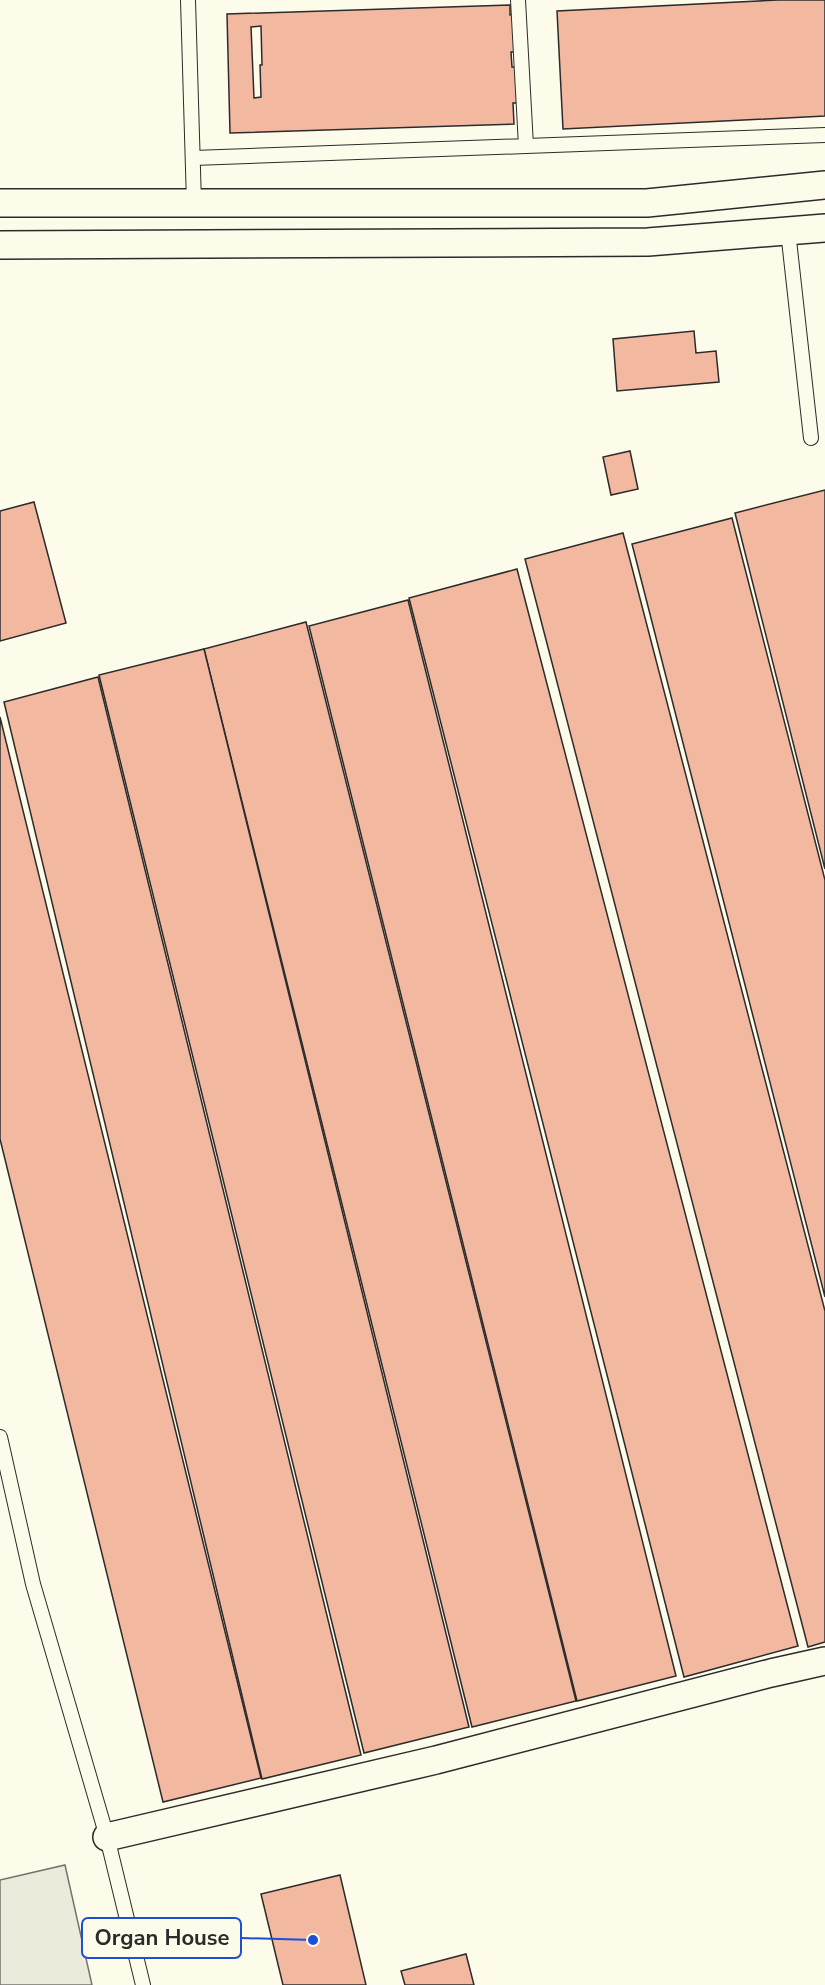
<svg xmlns="http://www.w3.org/2000/svg" width="825" height="1985" viewBox="0 0 825 1985" font-family="'Nunito Sans',sans-serif">
  <style>
    .green { fill: #ecebdb; stroke: #74746e; stroke-width: 1.5 }
    .building { fill: #f2b8a0; stroke: #2b2b2b; stroke-width: 1.5; fill-rule: evenodd }
    .lines { fill: none; stroke-linecap: round; stroke-linejoin: round }
    .lane-casing { stroke: #2b2b2b; stroke-width: 16 }
    .street-casing { stroke: #2b2b2b; stroke-width: 30 }
    .lane { stroke: #fdfbea; stroke-width: 14 }
    .street { stroke: #fdfbea; stroke-width: 27 }
    .leader { fill: none; stroke: #1d4ed8; stroke-width: 2 }
    .callout-dot { fill: #1d4ed8; stroke: #fdfbea; stroke-width: 2 }
    .callout { fill: #fdfbea; stroke: #1d4ed8; stroke-width: 2 }
    .callout-label { font-size: 22px; text-anchor: middle; font-weight: bold; fill: #2b2b2b }
  </style>
  <rect width="100%" height="100%" fill="#fdfbea"/>
  <!-- green -->
  <polygon class="green" points="65,1865 92,1985 0,1985 0,1880"/>
  <!-- building -->
  <g class="building">
    <polygon points="778,0 825,0 825,116 563,129 557,11"/>
    <path d="M510,5V15L517,14L518,52H511L512,67H520L521,103H513L514,124L230,133L227,14ZM261,26L262,65H260L261,97L254,98L251,27Z"/>
    <polygon points="694,331 696,353 716,351 719,382 617,391 613,339"/>
    <polygon points="630,451 638,489 611,495 603,457"/>
    <polygon points="825,490 825,869 735,513"/>
    <polygon points="34,502 66,623 0,641 0,511"/>
    <polygon points="732,518 825,880 825,1297 632,544"/>
    <polygon points="623,533 825,1311 825,1642 808,1647 525,559"/>
    <polygon points="517,569 798,1646 684,1677 409,598"/>
    <polygon points="408,600 676,1676 577,1701 309,626"/>
    <polygon points="306,622 576,1701 472,1727 204,649"/>
    <polygon points="204,649 469,1727 364,1753 99,675"/>
    <polygon points="98,677 361,1755 262,1779 4,702"/>
    <polygon points="0,717 261,1778 163,1802 0,1139"/>
    <polygon points="340,1875 366,1985 283,1985 261,1894"/>
    <polygon points="466,1954 474,1985 405,1985 401,1971"/>
  </g>
  <g class="lines">
    <defs>
      <g id="lane">
        <polyline points="188,0 194,203"/>
        <polyline points="526,146 825,135"/>
        <polyline points="193,158 526,146 518,0"/>
        <polyline points="788,231 811,438"/>
        <polyline points="0,1437 33,1584 107,1837 143,1985"/>
      </g>
      <g id="street">
        <polyline points="0,203 647,203 825,185"/>
        <polyline points="0,245 648,242 825,228"/>
        <polyline points="107,1837 436,1760 771,1673 825,1661"/>
      </g>
    </defs>
    <!-- lane casing -->
    <use href="#lane" class="lane-casing"/>
    <!-- street casing -->
    <use href="#street" class="street-casing"/>
    <!-- lane -->
    <use href="#lane" class="lane"/>
    <!-- street -->
    <use href="#street" class="street"/>
  </g>
  <!-- callouts -->
  <path class="leader" d="M313 1940L241 1938"/>
  <circle class="callout-dot" cx="313" cy="1940" r="6"/>
  <rect class="callout" x="82" y="1918" width="159" height="40" rx="6"/>
  <g class="callout-label">
    <text x="162" y="1945">Organ House</text>
  </g>
</svg>
